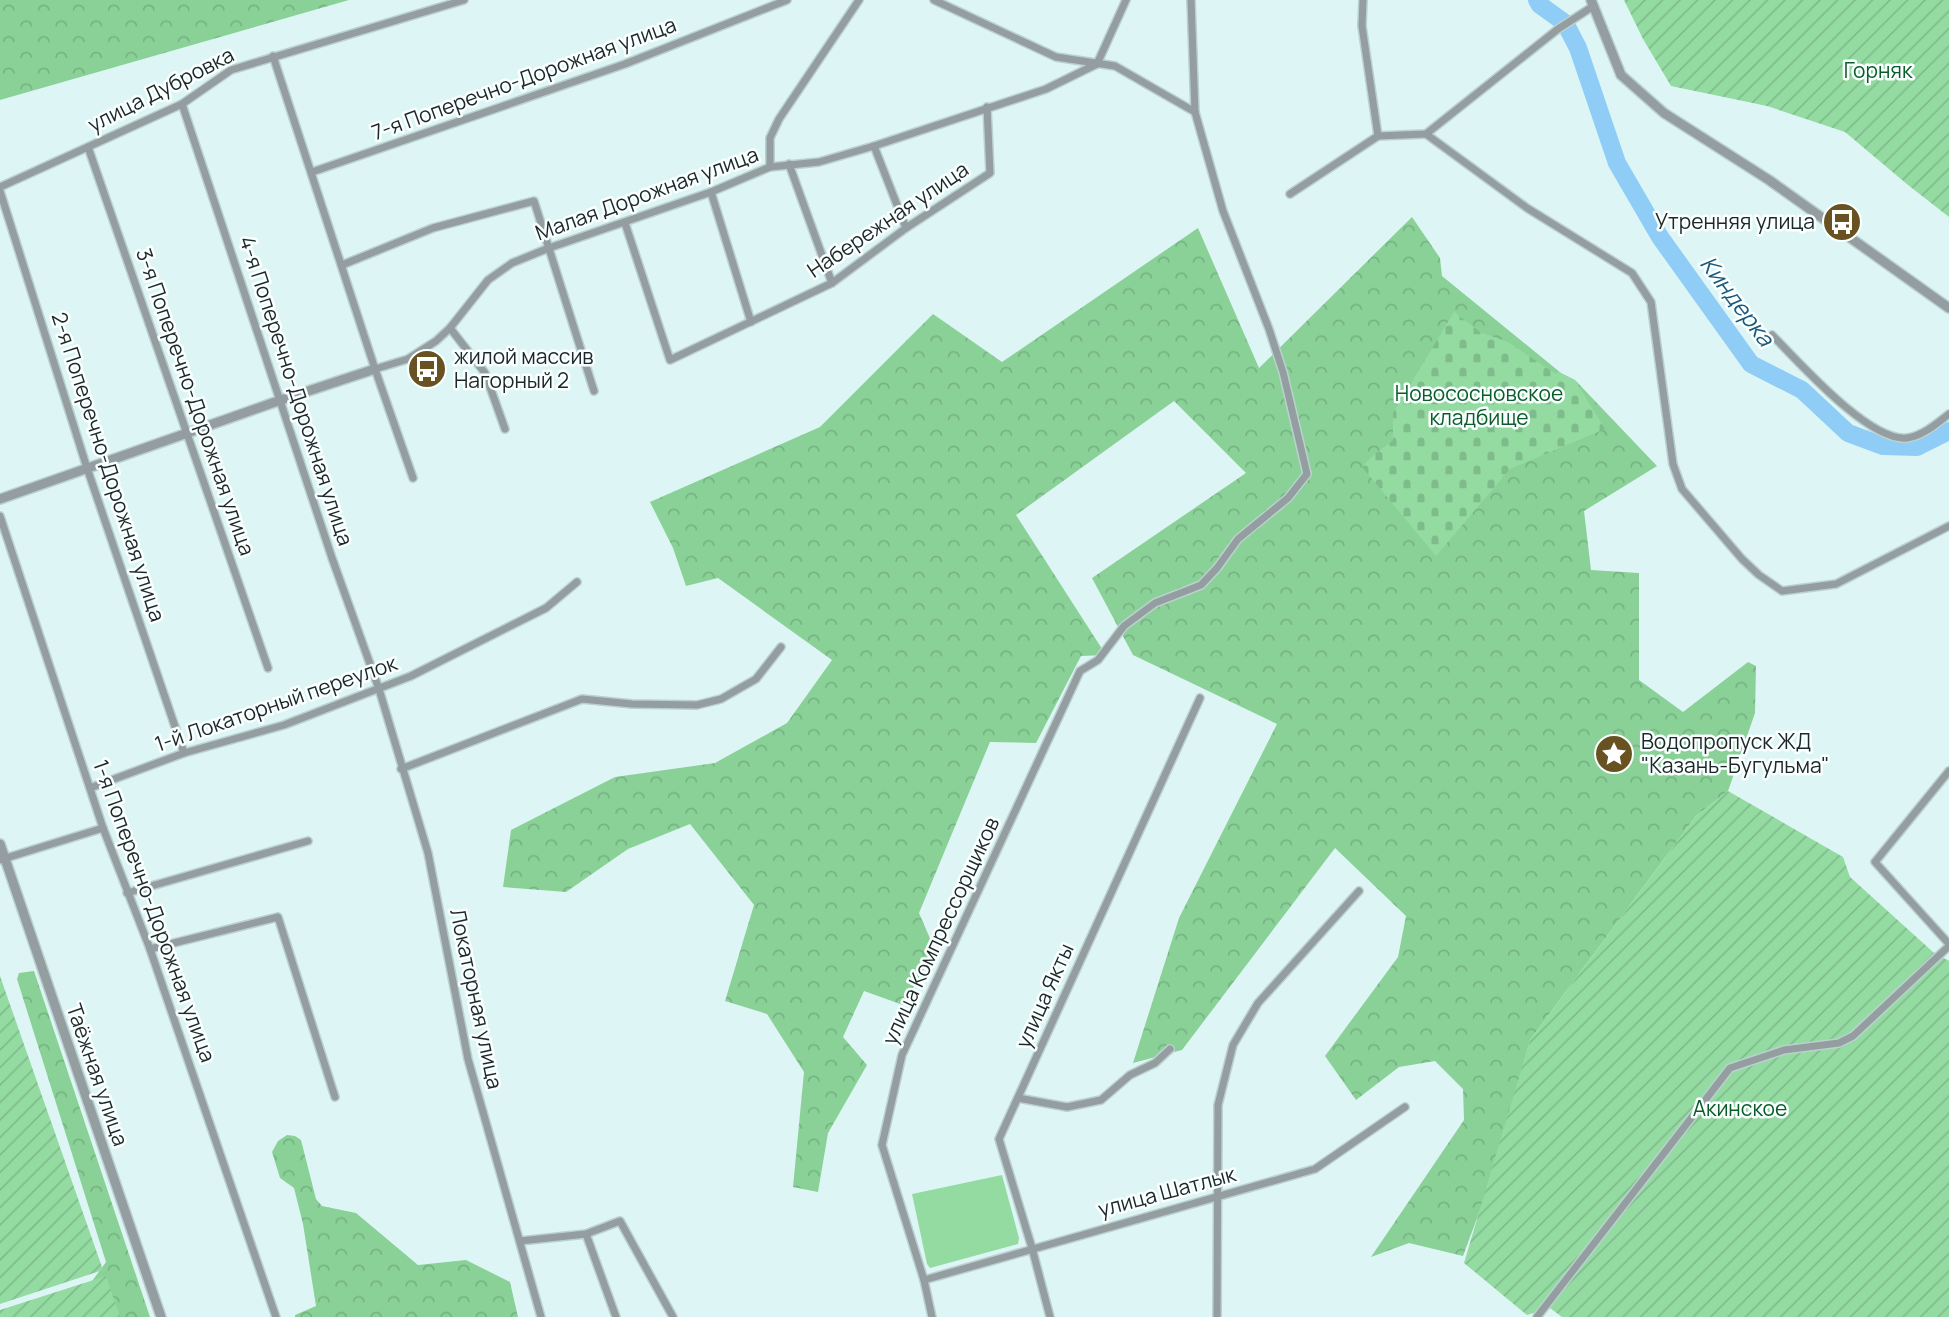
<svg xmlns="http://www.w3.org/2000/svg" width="1949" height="1317" viewBox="0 0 1949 1317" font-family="Manrope,sans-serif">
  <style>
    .forest { fill: url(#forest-crowns) }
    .cemetery { fill: url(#cemetery-stones) }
    .park { fill: #94dba2 }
    .garden { fill: url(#garden-furrows) }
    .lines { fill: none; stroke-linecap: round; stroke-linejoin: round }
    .river { stroke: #8fcdf6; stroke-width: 18 }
    .minor-casing { stroke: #bbd1d0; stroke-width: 10 }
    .tertiary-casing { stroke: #bbd1d0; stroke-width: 12 }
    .minor { stroke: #949da0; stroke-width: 7 }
    .tertiary { stroke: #949da0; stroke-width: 9 }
    .labels { text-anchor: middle; stroke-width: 5; stroke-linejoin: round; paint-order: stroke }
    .park-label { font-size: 21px; fill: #0b5c29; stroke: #faffff }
    .street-label { font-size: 21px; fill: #1e2727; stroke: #faffff }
    .poi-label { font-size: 21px; fill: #1e2727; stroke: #faffff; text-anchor: start }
    .water-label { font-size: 23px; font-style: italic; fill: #1c587a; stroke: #faffff }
  </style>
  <defs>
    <pattern id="forest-crowns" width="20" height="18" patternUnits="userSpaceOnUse" patternTransform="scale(1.75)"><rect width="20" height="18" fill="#8ad198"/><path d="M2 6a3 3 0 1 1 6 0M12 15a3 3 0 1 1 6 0" fill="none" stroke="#77b383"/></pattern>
    <pattern id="cemetery-stones" width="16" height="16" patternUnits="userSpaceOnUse" patternTransform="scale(1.75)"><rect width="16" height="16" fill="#94dba2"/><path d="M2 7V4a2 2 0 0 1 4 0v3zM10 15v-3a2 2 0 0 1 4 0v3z" fill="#7fbc8c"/></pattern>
    <pattern id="garden-furrows" width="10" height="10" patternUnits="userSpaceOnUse" patternTransform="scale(1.75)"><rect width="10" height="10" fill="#94dba2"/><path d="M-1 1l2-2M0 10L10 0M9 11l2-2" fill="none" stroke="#7fbc8c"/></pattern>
  </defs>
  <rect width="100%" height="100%" fill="#ddf6f5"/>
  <!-- forest -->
  <g class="forest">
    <polygon points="0,0 349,0 0,100"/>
    <polygon points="1412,217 1440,258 1442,276 1561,373 1575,380 1657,466 1584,511 1591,570 1639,573 1639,680 1683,712 1748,662 1756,666 1755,713 1728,791 1696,816 1530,1040 1499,1159 1463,1256 1409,1243 1371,1257 1464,1120 1463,1089 1435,1061 1399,1067 1356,1100 1325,1056 1398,957 1406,916 1335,848 1182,1050 1133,1063 1179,918 1277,724 1133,655 1092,578 1246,473 1174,401 1016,515 1106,655 1081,656 1036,743 990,742 919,913 935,950 903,1005 864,991 843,1037 867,1065 828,1133 818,1192 793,1187 804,1072 767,1014 725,1001 754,905 690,824 628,849 566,892 503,887 511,830 615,777 715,763 787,723 832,660 718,578 686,586 673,548 650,502 820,427 933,314 1002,362 1198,228 1259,368"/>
    <polygon points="34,971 150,1317 117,1317 87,1288 106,1262 17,979 19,973"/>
    <polygon points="287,1135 295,1136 301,1140 316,1199 322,1206 356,1213 418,1265 466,1260 510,1282 518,1317 295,1317 295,1315 316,1306 303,1224 294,1188 280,1178 272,1152 278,1141"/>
  </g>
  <!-- cemetery -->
  <path class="cemetery" d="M1454,312L1480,332L1508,342L1556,374L1558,372L1575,380L1605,429L1510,469L1436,556L1362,467C1372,455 1381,450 1393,440V413Z"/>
  <!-- park -->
  <polygon class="park" points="1002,1175 1019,1238 1018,1244 930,1268 927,1264 912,1194"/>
  <!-- garden -->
  <g class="garden">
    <polygon points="1624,0 1949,0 1949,217 1908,185 1845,132 1767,106 1671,86 1643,39"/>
    <polygon points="1728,791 1843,857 1850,877 1933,952 1949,961 1949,1317 1562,1317 1550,1308 1527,1315 1464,1263 1530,1040 1696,816"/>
    <polygon points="0,976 103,1270 0,1304"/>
    <polygon points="106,1276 120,1317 0,1317 0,1310"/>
  </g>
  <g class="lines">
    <!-- river -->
    <polyline class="river" points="1537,0 1540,5 1565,23 1578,48 1617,163 1660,237 1751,364 1802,390 1848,433 1883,446 1917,447 1949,431"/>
    <defs>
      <g id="minor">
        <polyline points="934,0 1056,57 1115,66 1195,112"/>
        <polyline points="1363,0 1362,26 1378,136"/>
        <polyline points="273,56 375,369 413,478"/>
        <polyline points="1097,64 1126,0"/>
        <polyline points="182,104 332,558 379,689 428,853 468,1059 541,1317"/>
        <polyline points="1426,134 1527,208 1632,273 1651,302 1673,464 1682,489 1742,559 1759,575 1782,591 1836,584 1949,526"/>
        <polyline points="874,146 906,228"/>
        <polyline points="88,147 268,668"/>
        <polyline points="789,164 832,283"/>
        <polyline points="770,167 770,138 779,119 859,0"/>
        <polyline points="312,172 625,64 787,0"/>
        <polyline points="0,187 182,104 231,70 464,0"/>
        <polyline points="0,191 87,468 184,753"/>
        <polyline points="711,192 751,322"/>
        <polyline points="1290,194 1378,136 1426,134 1558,29 1592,7"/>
        <polyline points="625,223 670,360 832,283 906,228 990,173 987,107"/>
        <polyline points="342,265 433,228 534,201 594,391"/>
        <polyline points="450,328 485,373 505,429"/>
        <path d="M1772,335C1799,362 1869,442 1907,438C1923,436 1937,423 1949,414"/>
        <polyline points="375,369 408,359 436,341 450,328 488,280 512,263 549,248 711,192 770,167 819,162 874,146 1046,89 1097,64"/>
        <polyline points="0,516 103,828 150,949 276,1317"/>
        <polyline points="401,769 582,699 632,704 697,705 721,699 756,679 781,647"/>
        <polyline points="1949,771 1875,862 1949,944"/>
        <polyline points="90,788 184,753 284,725 411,676 546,608 577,582"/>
        <polyline points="0,860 103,828"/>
        <polyline points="127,893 308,841"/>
        <polyline points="150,949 278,917 335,1097"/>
        <polyline points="1018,1098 1067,1107 1101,1100 1130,1075 1155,1063 1170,1049"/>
        <polyline points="586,1234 616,1317"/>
        <polyline points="520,1241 586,1234 620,1221 673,1317"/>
        <polyline points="924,1280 1315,1169 1405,1107"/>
        <polyline points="932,1317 924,1280 882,1145 902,1055 1080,671 1098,660 1124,626 1155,603 1201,585 1217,568 1238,539 1288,498 1307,474 1283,372 1269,329 1223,211 1195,112 1191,0"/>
        <polyline points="1050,1317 1032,1248 999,1139 1200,698"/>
        <polyline points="1217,1317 1218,1105 1233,1045 1258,1003 1359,891"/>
        <polyline points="1537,1317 1730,1068 1784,1050 1839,1043 1853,1036 1949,946"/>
      </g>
      <g id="tertiary">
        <polyline points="1591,0 1621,75 1664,113 1769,180 1949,308"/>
        <polyline points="0,499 281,400 375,369"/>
        <polyline points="0,844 161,1317"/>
      </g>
    </defs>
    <!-- minor casing -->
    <use href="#minor" class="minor-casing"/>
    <!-- tertiary casing -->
    <use href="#tertiary" class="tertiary-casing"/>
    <!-- minor -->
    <use href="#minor" class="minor"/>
    <!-- tertiary -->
    <use href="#tertiary" class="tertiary"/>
  </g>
  <!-- icons -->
  <defs>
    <symbol id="bus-disc" viewBox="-11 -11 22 22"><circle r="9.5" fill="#695222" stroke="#faffff"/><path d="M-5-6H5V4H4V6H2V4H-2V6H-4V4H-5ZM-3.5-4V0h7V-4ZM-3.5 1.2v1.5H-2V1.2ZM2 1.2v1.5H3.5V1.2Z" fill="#fff"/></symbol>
    <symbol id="sight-disc" viewBox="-11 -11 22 22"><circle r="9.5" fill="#695222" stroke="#faffff"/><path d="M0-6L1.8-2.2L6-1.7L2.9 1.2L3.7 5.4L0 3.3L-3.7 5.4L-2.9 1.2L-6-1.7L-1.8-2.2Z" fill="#fff"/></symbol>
  </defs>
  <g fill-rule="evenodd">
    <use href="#bus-disc" x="1820" y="200" width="44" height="44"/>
    <use href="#bus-disc" x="405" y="347" width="44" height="44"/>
    <use href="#sight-disc" x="1592" y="732" width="44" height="44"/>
  </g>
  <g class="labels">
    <!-- park labels -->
    <g class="park-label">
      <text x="1878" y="78">Горняк</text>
      <text x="1479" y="401">Новососновское<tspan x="1479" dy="24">кладбище</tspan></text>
      <text x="1740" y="1116">Акинское</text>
    </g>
    <!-- street labels -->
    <g class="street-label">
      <text transform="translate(524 79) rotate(-20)" y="7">7-я Поперечно-Дорожная улица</text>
      <text transform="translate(161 90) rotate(-27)" y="7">улица Дубровка</text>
      <text transform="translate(647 194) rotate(-20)" y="7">Малая Дорожная улица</text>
      <text transform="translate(888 220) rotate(-34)" y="7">Набережная улица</text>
      <text transform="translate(296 391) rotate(72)" y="7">4-я Поперечно-Дорожная улица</text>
      <text transform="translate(195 402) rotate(71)" y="7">3-я Поперечно-Дорожная улица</text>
      <text transform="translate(108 467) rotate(72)" y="7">2-я Поперечно-Дорожная улица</text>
      <text transform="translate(276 704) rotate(-19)" y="7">1-й Локаторный переулок</text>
      <text transform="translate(154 911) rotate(70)" y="7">1-я Поперечно-Дорожная улица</text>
      <text transform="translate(941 931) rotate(-65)" y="7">улица Компрессорщиков</text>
      <text transform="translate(1045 996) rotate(-66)" y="7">улица Якты</text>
      <text transform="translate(476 999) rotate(78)" y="7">Локаторная улица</text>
      <text transform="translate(97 1075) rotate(71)" y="7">Таёжная улица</text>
      <text transform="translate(1167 1192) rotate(-15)" y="7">улица Шатлык</text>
    </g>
    <!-- poi labels -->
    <g class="poi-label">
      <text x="1815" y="229" text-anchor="end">Утренняя улица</text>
      <text x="454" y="364">жилой массив<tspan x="454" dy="24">Нагорный 2</tspan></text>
      <text x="1641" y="749">Водопропуск ЖД<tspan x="1641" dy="24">"Казань-Бугульма"</tspan></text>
    </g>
    <!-- water labels -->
    <g class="water-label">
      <text transform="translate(1737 301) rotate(53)" y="8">Киндерка</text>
    </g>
  </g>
</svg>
